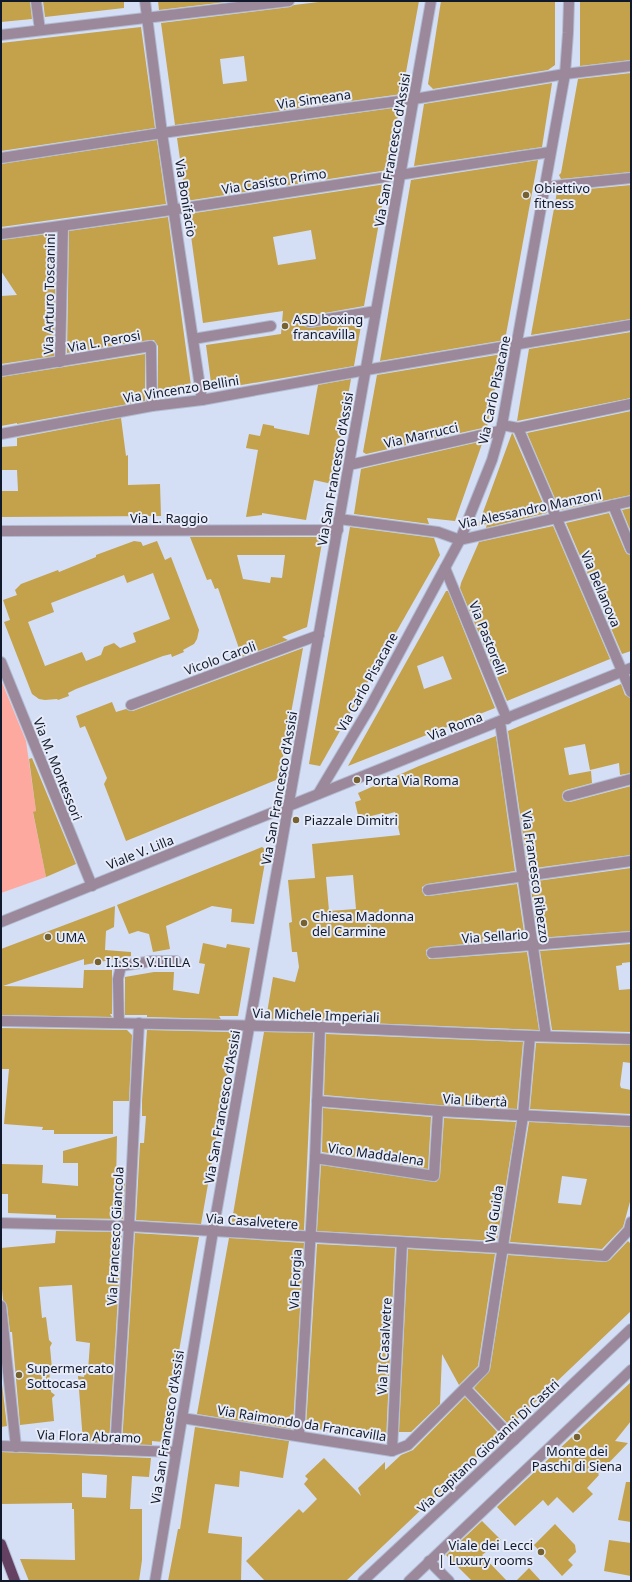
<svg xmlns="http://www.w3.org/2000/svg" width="632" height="1582" viewBox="0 0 632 1582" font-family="'Noto Sans',sans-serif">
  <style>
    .green { fill: #fea99f }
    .building { fill: #c4a14b; fill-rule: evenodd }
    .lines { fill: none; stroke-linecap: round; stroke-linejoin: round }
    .minor-casing { stroke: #b1bbd1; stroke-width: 12 }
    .major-casing { stroke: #b1bbd1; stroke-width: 12 }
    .minor { stroke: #9c889b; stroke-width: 10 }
    .major { stroke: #644163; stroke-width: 10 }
    .poi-dot { fill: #766231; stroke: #e6ebf7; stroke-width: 1.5 }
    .labels { text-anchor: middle; stroke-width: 4; stroke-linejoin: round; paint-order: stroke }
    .street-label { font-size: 13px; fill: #11192d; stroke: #e6ebf7 }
    .poi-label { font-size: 13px; fill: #11192d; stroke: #e6ebf7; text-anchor: start }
  </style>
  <rect width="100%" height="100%" fill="#d4def5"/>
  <!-- green -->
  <polygon class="green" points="1,680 26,741 36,811 33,813 46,877 1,893"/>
  <!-- building -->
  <g class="building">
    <polygon points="1,1 30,1 32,19 1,22"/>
    <polygon points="43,1 124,1 124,8 45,17"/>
    <polygon points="158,1 234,1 159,10"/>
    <path d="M327,1H419L402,94L175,125L161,23L290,7L294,5ZM244,56L247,81L223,84L220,59Z"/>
    <polygon points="441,1 555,1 555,65 548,70 433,89 428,84"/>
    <polygon points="580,1 631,1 631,60 580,66"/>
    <polygon points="141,27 155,128 1,151 1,43"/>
    <polygon points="631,73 631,172 561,179 559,175 561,173 578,79"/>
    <polygon points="552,83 542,147 414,166 424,104"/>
    <polygon points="400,107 388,170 186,201 177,138"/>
    <polygon points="157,140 166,204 1,227 1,164"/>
    <polygon points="538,160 505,340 380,361 411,180"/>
    <path d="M386,184L364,306L308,316L303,320L304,326L310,328L362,320L354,366L212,390L206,345L281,334L283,311L203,323L188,214ZM311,230L316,259L278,265L273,237Z"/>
    <polygon points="631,185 631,319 531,335 557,192"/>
    <polygon points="168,217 192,393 158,399 158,346 154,340 150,340 67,353 69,231"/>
    <polygon points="56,233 54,356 1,364 1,296 17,295 1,271 1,240"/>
    <polygon points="631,332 631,398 517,421 529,349"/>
    <polygon points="145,354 145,401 17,424 17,423 1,426 1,377"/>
    <polygon points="502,354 487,427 366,454 363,452 377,375"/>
    <polygon points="351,379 332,484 314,480 306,520 262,513 262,515 246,517 258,450 246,448 249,434 260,436 263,424 274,426 274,428 309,435 318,385"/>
    <polygon points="631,411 631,495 560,510 527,433"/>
    <polygon points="121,418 126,456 128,455 128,485 160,484 161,516 1,517 1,491 18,491 17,470 1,470 1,447 17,446 17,438"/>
    <polygon points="512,433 513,434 547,513 486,528 487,524 478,526"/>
    <polygon points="483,441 455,521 427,518 429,524 354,514 361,469"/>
    <polygon points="631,508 631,532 622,510"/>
    <polygon points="609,513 625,551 627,554 631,555 631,651 622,654 566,523"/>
    <polygon points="553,526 610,659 507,701 460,588 461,583 479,542"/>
    <polygon points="350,527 434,538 440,555 320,766 309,764"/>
    <path d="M190,537H323L307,627L282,637L288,640L242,657L218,588L215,589L211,579L207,580ZM237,555H285L282,578L271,577L270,583L243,579Z"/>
    <path d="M134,541L141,542L143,546L157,541L165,560L171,557L199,630L197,639L194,644L183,650L184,652L172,657L171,654L163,656L76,689L68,693L69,696L58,700L57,699L45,700L39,699L32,694L4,622L10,620L3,600L17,595L15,590L21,584L58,570L59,572L96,557V555ZM153,573L170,619L133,633L136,642L120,648L114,643L104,647L101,655L86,661L82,652L45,666L28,622L54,612L51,603L124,575L127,583Z"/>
    <path d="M446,591H448L495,708L348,766ZM443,656L452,679L424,689L417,666Z"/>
    <polygon points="303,648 280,773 276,780 126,841 104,784 107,778 85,726 80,728 76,716 112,702 116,712 126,709 130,711 133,711"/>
    <polygon points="621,684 625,695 631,698 631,773 620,775 619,763 590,770 585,744 564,748 569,775 591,771 592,783 566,790 563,792 562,797 564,801 570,802 631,786 631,855 528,869 508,731"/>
    <path d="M496,736L515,871L427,884L422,887V891L425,896H429L517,884L525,939L431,947L426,950V954L429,959H433L527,952L539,1030L266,1019L273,977L295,982L299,967L297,952H292L289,923L292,922L288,880L315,878L312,844L400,835L395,812L384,815L383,813L359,819L355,802L361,800L358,793L419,766ZM353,875L356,909L329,911L326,877Z"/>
    <polygon points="32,758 76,864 46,877 33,812 36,811 29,759"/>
    <polygon points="262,847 267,851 254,924 231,922 232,909 212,906 166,926 170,949 153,952 149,934 138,931 129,934 117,905"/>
    <polygon points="631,868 631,931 538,938 530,882"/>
    <polygon points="115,906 114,927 106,931 105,950 131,952 131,956 84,965 84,959 3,986 83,988 84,970 112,970 112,1014 110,1014 112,1017 1,1015 1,949"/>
    <polygon points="203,943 226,948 227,944 250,948 238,1016 219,1016 221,1019 147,1017 147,1015 125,1015 125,977 154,972 174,972 173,990 199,994 205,964 199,963"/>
    <polygon points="631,944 631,962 622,963 622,965 616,966 619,990 631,989 631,1032 552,1030 540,951"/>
    <polygon points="1,1028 127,1030 132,1035 129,1101 113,1101 113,1134 54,1134 54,1130 42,1130 43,1127 4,1124 9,1069 1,1069"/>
    <polygon points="147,1030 231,1032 234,1036 201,1224 136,1220 140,1143 144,1143 146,1116 142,1116 142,1101"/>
    <polygon points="264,1032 313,1033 304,1230 231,1226"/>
    <polygon points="326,1034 523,1042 517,1109 438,1105 324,1095"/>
    <polygon points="536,1043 631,1045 631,1063 623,1062 620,1085 621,1088 631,1090 631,1114 530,1109"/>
    <polygon points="323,1108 431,1117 428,1169 322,1152"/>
    <polygon points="444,1118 516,1122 497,1241 317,1231 321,1165 436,1182 440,1176"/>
    <path d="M529,1122L631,1127V1198L623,1227L602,1249L510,1242ZM562,1176L587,1179L581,1205L558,1203Z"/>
    <polygon points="117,1136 116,1183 125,1183 123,1219 56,1218 56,1215 8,1213 8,1194 1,1194 1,1164 43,1165 42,1183 78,1186 78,1163 63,1163 63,1151"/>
    <polygon points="56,1231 122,1232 109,1443 83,1442 78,1376 84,1377 85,1371 88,1371 90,1343 76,1341 72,1285 39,1287 42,1318 46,1317 49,1340 52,1343 50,1347 52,1369 49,1370 51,1392 55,1395 52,1398 54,1421 20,1425 12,1332 10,1332 7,1305 3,1300 1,1278 1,1248 55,1243"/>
    <polygon points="135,1233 199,1237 163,1442 152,1441 152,1445 122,1444"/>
    <polygon points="229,1238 304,1243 293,1425 291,1425 291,1429 197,1414"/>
    <polygon points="628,1241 631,1244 631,1311 510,1426 474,1388 490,1370 508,1255 605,1262 610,1260"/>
    <polygon points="317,1244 395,1248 386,1441 306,1427"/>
    <polygon points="408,1249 495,1254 478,1366 459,1385 442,1354 440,1404 411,1432 399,1432"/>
    <polygon points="1,1376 7,1426 1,1427"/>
    <polygon points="631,1382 631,1421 615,1441 628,1443 598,1474 599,1475 587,1488 593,1494 573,1513 557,1497 548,1506 543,1500 515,1526 497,1507"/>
    <polygon points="465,1397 500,1435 346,1581 265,1581 246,1561 299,1509 303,1513 317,1499 304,1484 308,1479 305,1476 324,1458 361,1496 358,1488 385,1462 385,1470 401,1455 413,1450"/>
    <polygon points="195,1427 289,1441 283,1478 240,1471 239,1487 215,1484 208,1533 242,1537 241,1581 168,1581 178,1529 180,1529"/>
    <path d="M1,1452L151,1458L149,1477L132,1476L130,1509H142V1560L139,1581H29L20,1559L75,1560L74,1509H72V1503L1,1504ZM82,1473L107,1475L106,1498L82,1497Z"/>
    <polygon points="626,1482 631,1482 631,1522 618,1520"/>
    <polygon points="482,1521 501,1540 482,1555 507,1581 472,1581 446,1555"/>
    <polygon points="555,1524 575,1545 576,1552 568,1560 573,1565 562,1576 534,1545"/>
    <polygon points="609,1540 631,1543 631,1576 604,1571"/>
    <polygon points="529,1568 541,1581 516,1581"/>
  </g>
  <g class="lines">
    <defs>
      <g id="minor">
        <polyline points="36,1 40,30"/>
        <polyline points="145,1 162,133 202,400"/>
        <polyline points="1,35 289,1"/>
        <polyline points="1,158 162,133 414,99 565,74 631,66"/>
        <polyline points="544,187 631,178"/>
        <path d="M1,234C185,210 367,179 550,152"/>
        <polyline points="309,322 376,311"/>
        <polyline points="193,339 271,326"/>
        <polyline points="60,362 63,226"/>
        <polyline points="1,371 151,346 152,406"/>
        <polyline points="502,425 518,428 631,404"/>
        <polyline points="518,428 631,692"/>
        <polyline points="1,434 152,406 202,400 366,370 631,325"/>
        <polyline points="349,465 499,431"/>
        <polyline points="613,505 631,549"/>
        <polyline points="339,519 438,532 460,540 631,501"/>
        <polyline points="1,531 338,530"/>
        <polyline points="445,568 507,719"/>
        <polyline points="1,662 92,886"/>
        <polyline points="131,705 319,635"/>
        <polyline points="500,722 546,1036"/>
        <polyline points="318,794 370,707 460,540 492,460 502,425 565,74 568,33 569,1"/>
        <polyline points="568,796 631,779"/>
        <polyline points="428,890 631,861"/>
        <polyline points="1,922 631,668"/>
        <polyline points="432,953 631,937"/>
        <polyline points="1,1021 320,1027 530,1036 631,1039"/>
        <polyline points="119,1023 118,979 121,966 152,961 176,961"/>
        <polyline points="317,1101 438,1111 631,1121"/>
        <polyline points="315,1158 434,1176 438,1111"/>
        <polyline points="1,1223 129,1226 502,1248 605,1256 629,1230 631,1222"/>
        <polyline points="1,1306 16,1447"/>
        <polyline points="465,1388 514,1440"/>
        <polyline points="182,1418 392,1451 408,1445 484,1369 523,1116 530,1036"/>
        <polyline points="299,1436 315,1158 320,1027"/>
        <polyline points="1,1446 176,1452"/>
        <polyline points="115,1450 129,1226 139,1023"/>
        <polyline points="392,1451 402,1243"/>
        <polyline points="429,1561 449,1581"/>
        <polyline points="155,1581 213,1231 431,1"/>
        <polyline points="363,1581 514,1440 631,1329"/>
        <polyline points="409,1581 631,1370"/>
      </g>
      <polyline id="major" points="1,1544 15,1581"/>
    </defs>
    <!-- minor casing -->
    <use href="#minor" class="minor-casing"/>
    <!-- major casing -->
    <use href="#major" class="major-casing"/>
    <!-- minor -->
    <use href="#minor" class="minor"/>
    <!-- major -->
    <use href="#major" class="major"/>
  </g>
  <!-- markers -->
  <g class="poi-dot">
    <circle cx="526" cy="195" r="4"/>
    <circle cx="285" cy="326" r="4"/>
    <circle cx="357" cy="780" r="4"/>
    <circle cx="296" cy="820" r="4"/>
    <circle cx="304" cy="923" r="4"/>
    <circle cx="48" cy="937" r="4"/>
    <circle cx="98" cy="962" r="4"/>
    <circle cx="19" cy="1375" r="4"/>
    <circle cx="577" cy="1437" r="4"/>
    <circle cx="541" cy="1552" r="4"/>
  </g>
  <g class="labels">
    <!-- street labels -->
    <g class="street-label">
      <text transform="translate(314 99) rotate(-8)" y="5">Via Simeana</text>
      <text transform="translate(392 150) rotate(-80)" y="5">Via San Francesco d'Assisi</text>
      <text transform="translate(274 181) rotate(-9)" y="5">Via Casisto Primo</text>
      <text transform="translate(186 198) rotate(81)" y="5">Via Bonifacio</text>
      <text transform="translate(49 294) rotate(-89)" y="5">Via Arturo Toscanini</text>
      <text transform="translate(104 341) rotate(-10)" y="5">Via L. Perosi</text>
      <text transform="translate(181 389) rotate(-9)" y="5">Via Vincenzo Bellini</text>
      <text transform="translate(494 390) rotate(-78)" y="5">Via Carlo Pisacane</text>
      <text transform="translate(421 435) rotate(-13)" y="5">Via Marrucci</text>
      <text transform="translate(335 469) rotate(-80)" y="5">Via San Francesco d'Assisi</text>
      <text transform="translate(530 509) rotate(-12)" y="5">Via Alessandro Manzoni</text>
      <text x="169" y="523">Via L. Raggio</text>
      <text transform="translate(601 589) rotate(67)" y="5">Via Bellanova</text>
      <text transform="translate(488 638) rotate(68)" y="5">Via Pastorelli</text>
      <text transform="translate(220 658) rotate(-20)" y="5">Vicolo Caroli</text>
      <text transform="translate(367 682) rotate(-61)" y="5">Via Carlo Pisacane</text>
      <text transform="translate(455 726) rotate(-21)" y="5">Via Roma</text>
      <text transform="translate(58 769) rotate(68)" y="5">Via M. Montessori</text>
      <text transform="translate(279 788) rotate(-80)" y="5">Via San Francesco d'Assisi</text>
      <text transform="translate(140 852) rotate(-22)" y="5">Viale V. Lilla</text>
      <text transform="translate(536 877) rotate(82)" y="5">Via Francesco Ribezzo</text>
      <text transform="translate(495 936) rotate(-4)" y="5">Via Sellario</text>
      <text transform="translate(316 1015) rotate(2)" y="5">Via Michele Imperiali</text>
      <text transform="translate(475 1100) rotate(3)" y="5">Via Libertà</text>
      <text transform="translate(222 1107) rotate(-80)" y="5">Via San Francesco d'Assisi</text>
      <text transform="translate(376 1154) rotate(8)" y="5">Vico Maddalena</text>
      <text transform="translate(494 1214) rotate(-81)" y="5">Via Guida</text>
      <text transform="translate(252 1221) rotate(4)" y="5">Via Casalvetere</text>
      <text transform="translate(115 1236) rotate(-87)" y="5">Via Francesco Giancola</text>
      <text transform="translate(295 1279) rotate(-87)" y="5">Via Forgia</text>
      <text transform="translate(384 1346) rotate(-87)" y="5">Via II Casalvetre</text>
      <text transform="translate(302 1423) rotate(9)" y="5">Via Raimondo da Francavilla</text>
      <text transform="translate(167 1427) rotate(-81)" y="5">Via San Francesco d'Assisi</text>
      <text transform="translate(89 1436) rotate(2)" y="5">Via Flora Abramo</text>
      <text transform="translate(488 1446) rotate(-43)" y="5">Via Capitano Giovanni Di Castri</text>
    </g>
    <!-- poi labels -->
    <g class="poi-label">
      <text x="534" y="193">Obiettivo<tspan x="534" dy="15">fitness</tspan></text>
      <text x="293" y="324">ASD boxing<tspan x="293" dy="15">francavilla</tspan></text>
      <text x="365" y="785">Porta Via Roma</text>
      <text x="304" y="825">Piazzale Dimitri</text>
      <text x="312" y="921">Chiesa Madonna<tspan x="312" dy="15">del Carmine</tspan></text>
      <text x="56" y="942">UMA</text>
      <text x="106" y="967">I.I.S.S. V.LILLA</text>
      <text x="27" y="1373">Supermercato<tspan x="27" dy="15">Sottocasa</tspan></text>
      <text x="577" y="1456" text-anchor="middle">Monte dei<tspan x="577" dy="15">Paschi di Siena</tspan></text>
      <text x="533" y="1550" text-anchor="end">Viale dei Lecci<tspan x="533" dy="15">| Luxury rooms</tspan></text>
    </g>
  </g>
  <!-- border -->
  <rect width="632" height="1582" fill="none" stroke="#11192d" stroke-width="4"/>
</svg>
